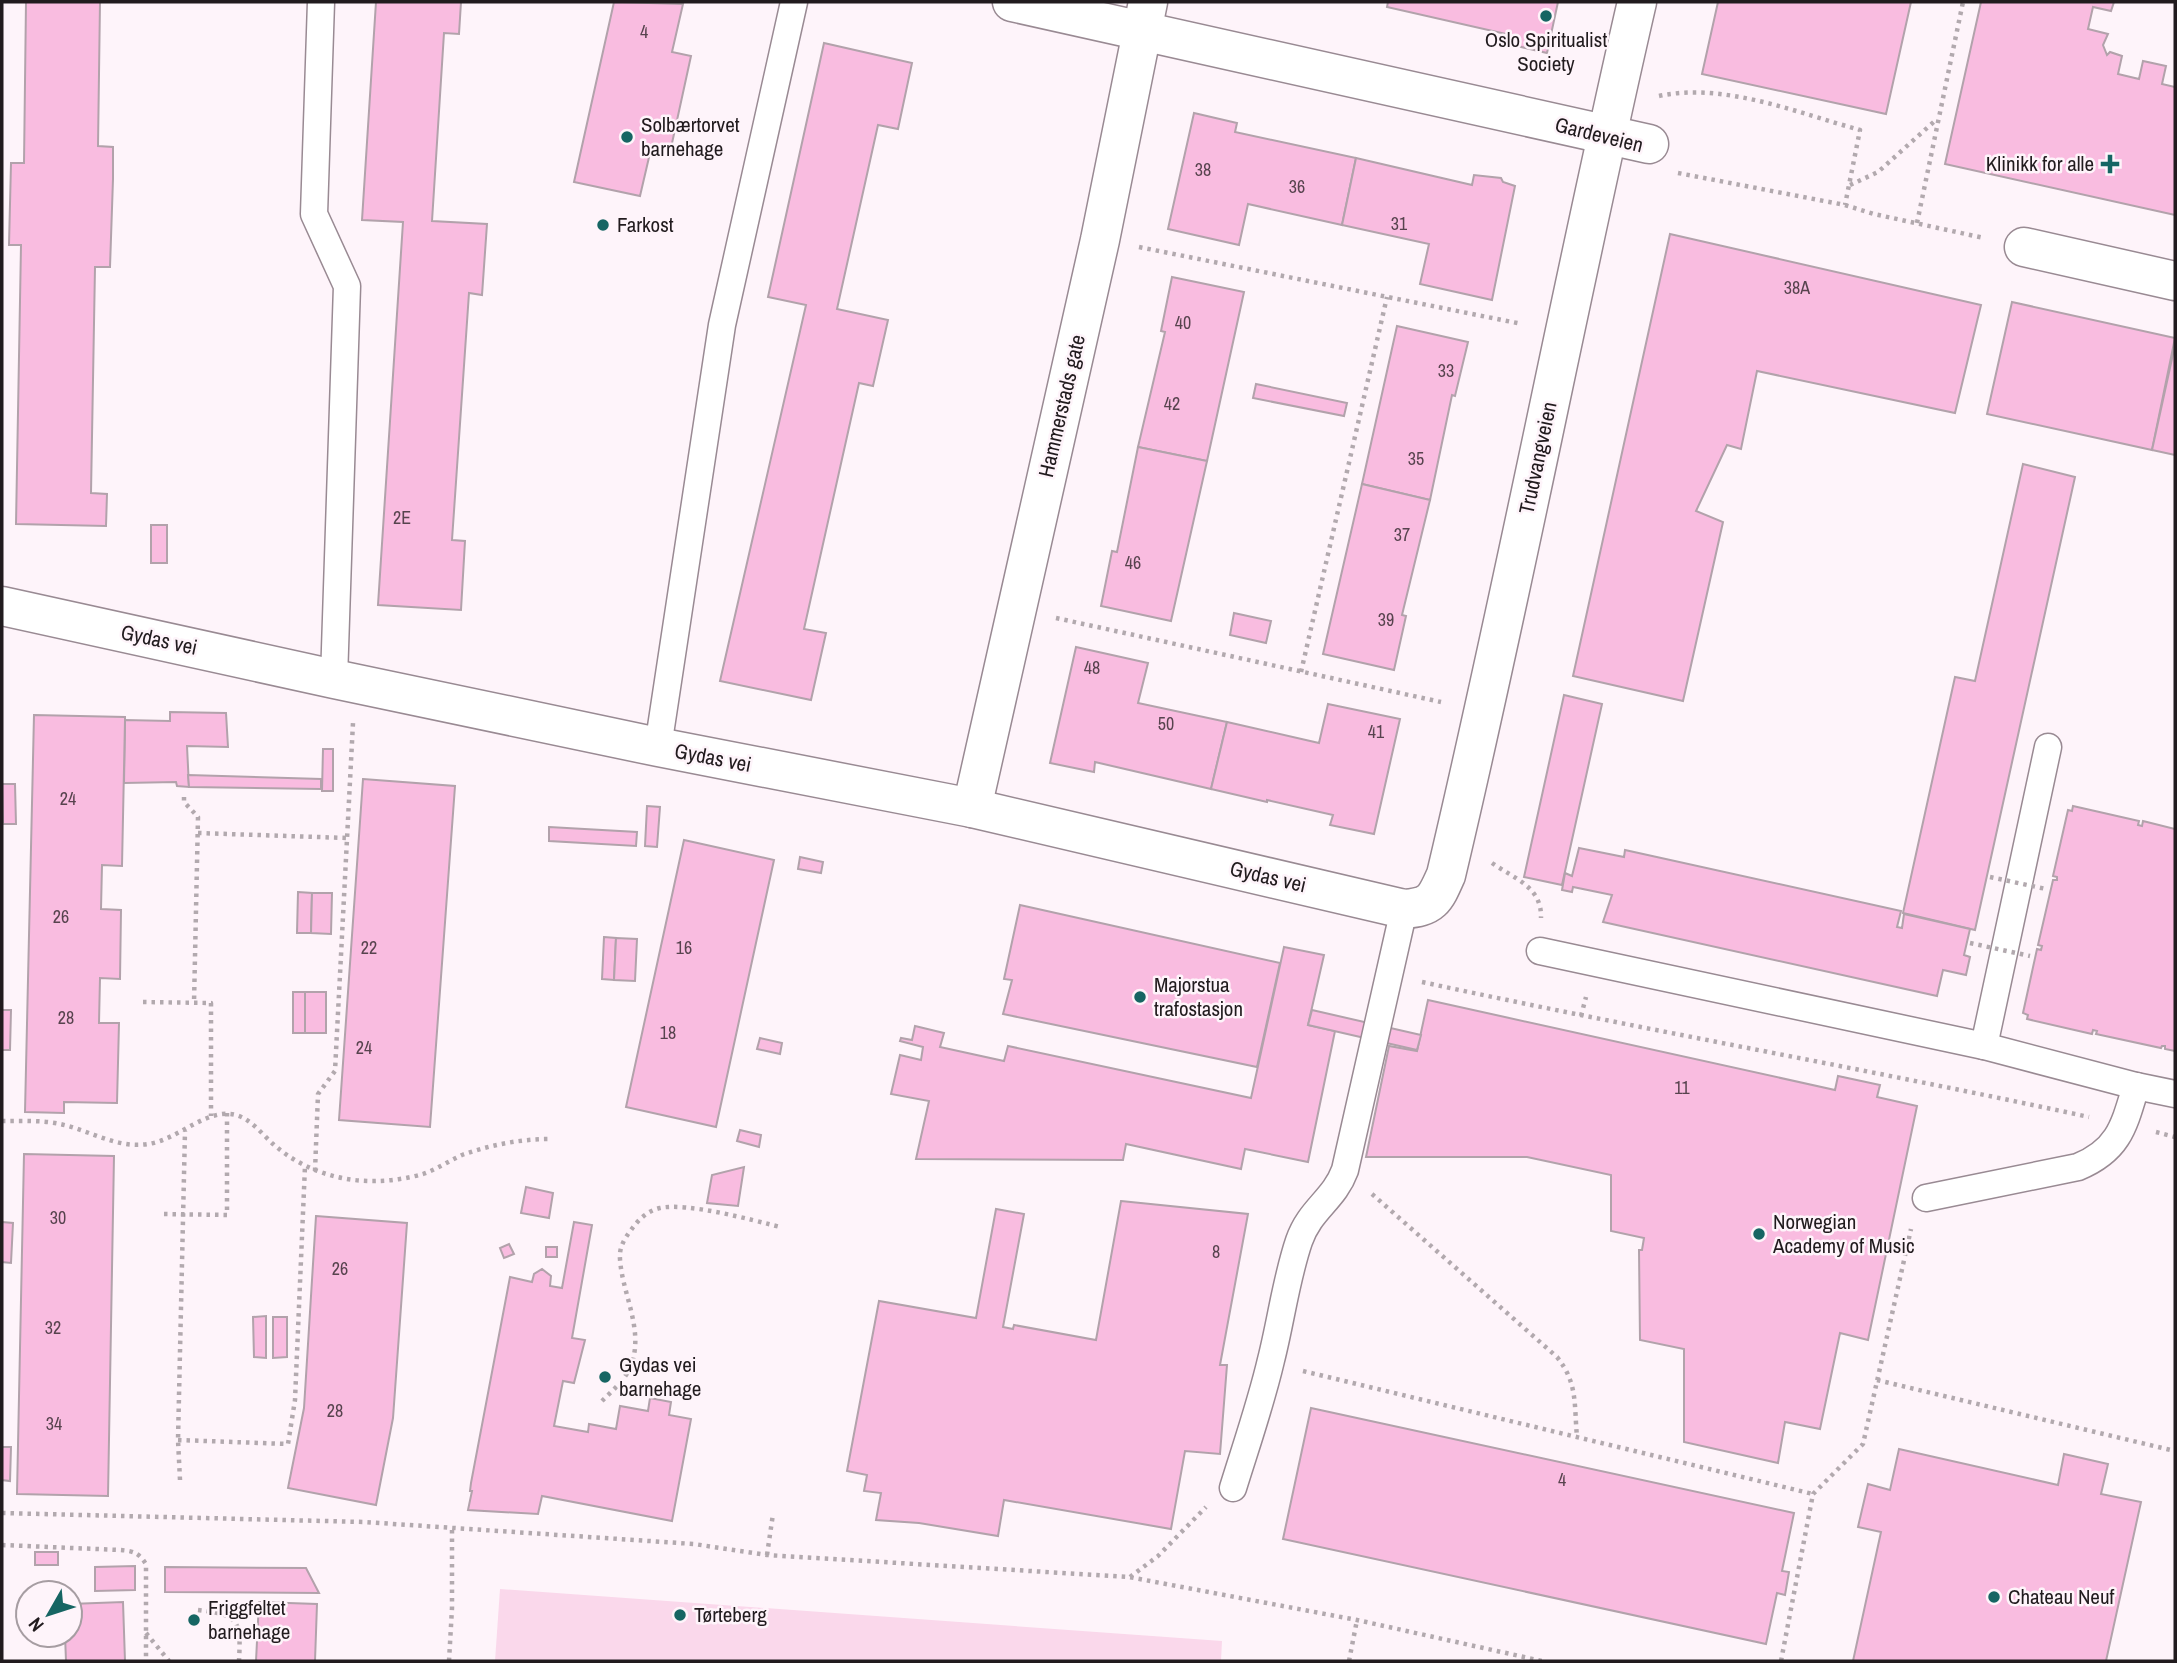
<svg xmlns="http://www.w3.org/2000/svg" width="2177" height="1663" viewBox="0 0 2177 1663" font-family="'Archivo Narrow',sans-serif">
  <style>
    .green { fill: #fad8eb }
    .building { fill: #f9bce0; stroke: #b2a2ab; stroke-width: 2 }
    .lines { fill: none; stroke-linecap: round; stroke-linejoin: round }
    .lane-casing { stroke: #998a93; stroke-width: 29 }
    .street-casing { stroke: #998a93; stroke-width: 41 }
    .path { stroke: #b2a9ae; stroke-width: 4.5; stroke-dasharray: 3.5 5; stroke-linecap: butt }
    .lane { stroke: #fff; stroke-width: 26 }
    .street { stroke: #fff; stroke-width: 38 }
    .path-bridge { stroke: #b2a9ae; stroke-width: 4.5; stroke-dasharray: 3.5 5; stroke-linecap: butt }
    .poi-dot { fill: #166563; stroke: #fef4fa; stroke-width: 2.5 }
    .labels { text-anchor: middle; stroke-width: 5; stroke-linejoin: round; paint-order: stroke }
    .number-label { font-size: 18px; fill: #57434e }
    .poi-label { font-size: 21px; fill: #211b1e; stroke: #fef4fa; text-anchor: start }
    .street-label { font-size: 21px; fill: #211b1e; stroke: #fef4fa }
  </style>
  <rect width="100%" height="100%" fill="#fef4fa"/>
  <!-- green -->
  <polygon class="green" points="500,1589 1222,1641 1221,1661 495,1661"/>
  <!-- building -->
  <g class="building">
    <polygon points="26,2 100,2 98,146 113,147 113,179 110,267 95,267 91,493 107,494 106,526 16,524 21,245 9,245 11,163 24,163"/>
    <polygon points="376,2 461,2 459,34 444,33 432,221 487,224 482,295 469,293 452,540 465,541 461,610 378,605 403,222 362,220"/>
    <polygon points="614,2 683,4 672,52 691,56 669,157 650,153 640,196 574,182"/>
    <polygon points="1388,2 1558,2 1547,53 1504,43 1506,34 1387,7"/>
    <polygon points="1718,2 1911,2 1886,114 1702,74"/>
    <polygon points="1981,2 2114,2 2111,11 2093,7 2088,29 2108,34 2103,45 2107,55 2110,52 2122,56 2118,74 2139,79 2143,61 2166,66 2162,84 2175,87 2175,215 1945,164"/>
    <polygon points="824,43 912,63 898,129 878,125 837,309 888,320 873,386 859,383 804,629 826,633 811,700 720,681 806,305 768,297"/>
    <polygon points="1194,113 1237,123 1235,132 1356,158 1342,225 1248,204 1239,245 1168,229"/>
    <polygon points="1356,158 1472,185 1474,175 1501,178 1503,182 1515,186 1492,300 1420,284 1429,244 1342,225"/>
    <polygon points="1670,234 1981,305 1955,413 1757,371 1741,449 1727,445 1696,511 1723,522 1683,701 1573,676"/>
    <polygon points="1172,277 1244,292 1207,461 1138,447 1165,332 1161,331"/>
    <polygon points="2012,302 2175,338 2152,450 1987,414"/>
    <polygon points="1397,326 1468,342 1455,396 1452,395 1430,500 1362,484"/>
    <polygon points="2175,345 2175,455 2152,450"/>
    <polygon points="1256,384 1347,403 1344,416 1253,398"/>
    <polygon points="1138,447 1207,461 1171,621 1101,606 1112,551 1117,552"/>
    <polygon points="2023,464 2075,477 1975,930 1903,913 1955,677 1975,681"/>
    <polygon points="1362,484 1430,500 1402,615 1406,616 1394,670 1323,654"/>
    <rect x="151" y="525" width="16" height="38"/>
    <polygon points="1234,613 1271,621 1266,643 1230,635"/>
    <polygon points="1076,647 1148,663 1138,703 1227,722 1211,789 1095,762 1094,772 1050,763"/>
    <polygon points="1564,695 1602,704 1562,885 1524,877"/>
    <polygon points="1328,704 1400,719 1374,834 1330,825 1333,815 1267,800 1267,802 1211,789 1227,722 1319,743"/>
    <polygon points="170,712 226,713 228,747 187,746 189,787 177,786 176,782 124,783 125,720 170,721"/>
    <polygon points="34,715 125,717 125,720 122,866 102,865 101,909 121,910 120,979 100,978 99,1023 119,1023 117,1103 64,1102 64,1113 25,1112"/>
    <polygon points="323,749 333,749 333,791 322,791"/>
    <polygon points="188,775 321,779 321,789 189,787"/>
    <polygon points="363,779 455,786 430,1127 339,1120"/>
    <polygon points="2,784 15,784 16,824 3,824"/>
    <polygon points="647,806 660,807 657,847 645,846"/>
    <polygon points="2073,806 2139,821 2138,825 2142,826 2143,821 2175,829 2175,1051 2165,1049 2165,1046 2162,1046 2161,1048 2096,1034 2097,1031 2093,1030 2092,1034 2027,1019 2028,1015 2023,1013 2037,949 2041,950 2042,946 2038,945 2053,880 2057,880 2057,877 2053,876 2068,810 2072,811"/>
    <polygon points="549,827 637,832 636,846 549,841"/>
    <polygon points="684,840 774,860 716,1127 626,1107"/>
    <polygon points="1579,848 1624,857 1625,850 1901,911 1897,927 1902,928 1904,914 1970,929 1964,955 1970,957 1966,975 1943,970 1937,996 1603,922 1612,895 1573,887 1572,892 1562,890 1565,873 1572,876"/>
    <polygon points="800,857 823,862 821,873 798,869"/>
    <polygon points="298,892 312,893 311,933 297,933"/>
    <polygon points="312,893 332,893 331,934 311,933"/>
    <polygon points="1020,905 1280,963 1257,1067 1003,1014 1012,980 1004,979"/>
    <polygon points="604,937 616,938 614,980 602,979"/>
    <polygon points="616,938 637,939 635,981 614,980"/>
    <polygon points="1284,947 1324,955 1308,1025 1335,1031 1308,1162 1245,1149 1241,1169 1126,1144 1123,1160 916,1159 929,1101 891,1094 900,1055 921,1060 923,1047 900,1041 901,1038 912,1040 915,1026 944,1033 940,1047 1004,1061 1008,1046 1251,1098"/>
    <rect x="293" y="992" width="12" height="41"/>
    <rect x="305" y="992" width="21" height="41"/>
    <polygon points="1428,1000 1835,1090 1838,1076 1880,1085 1877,1097 1917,1106 1868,1340 1840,1333 1820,1429 1785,1422 1778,1463 1684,1442 1684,1349 1640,1340 1639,1250 1642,1250 1644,1238 1611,1231 1611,1175 1527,1157 1366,1157 1389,1046 1417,1051"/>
    <polygon points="2,1010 11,1010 10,1050 2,1050"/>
    <polygon points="1312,1010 1421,1035 1417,1050 1308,1025"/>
    <polygon points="760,1038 782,1043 780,1054 757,1049"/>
    <polygon points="740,1130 761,1135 759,1147 737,1141"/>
    <polygon points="24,1154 114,1156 108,1496 17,1494"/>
    <polygon points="744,1167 738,1206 707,1203 712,1175"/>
    <polygon points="526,1187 553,1193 549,1218 521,1213"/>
    <polygon points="1121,1201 1248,1214 1220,1365 1227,1365 1220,1454 1185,1451 1171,1529 1004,1500 998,1536 919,1523 876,1520 881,1493 864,1491 867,1475 847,1471 879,1301 976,1318 996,1209 1024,1214 1003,1327 1013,1329 1014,1325 1096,1340"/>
    <polygon points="316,1216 407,1223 393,1418 376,1505 288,1488 304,1408"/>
    <polygon points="2,1222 13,1223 11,1263 2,1262"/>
    <polygon points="574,1222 592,1225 572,1338 585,1340 574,1383 563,1381 554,1426 588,1432 589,1424 616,1429 620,1406 648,1411 650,1398 671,1402 669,1415 691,1419 672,1521 542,1496 538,1514 468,1510 472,1491 470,1491 471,1483 510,1277 532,1282 534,1274 542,1269 551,1276 550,1286 562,1288"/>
    <polygon points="509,1244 514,1254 504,1258 500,1248"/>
    <rect x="546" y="1247" width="11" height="10"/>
    <polygon points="266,1316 266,1358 254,1357 253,1317"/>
    <polygon points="273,1317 287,1317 287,1357 273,1358"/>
    <polygon points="1311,1408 1794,1513 1782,1571 1789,1572 1785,1595 1777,1593 1766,1644 1283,1539"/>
    <polygon points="2,1447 11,1447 10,1481 2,1480"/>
    <polygon points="1899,1449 2058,1485 2064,1454 2108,1464 2101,1494 2141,1502 2106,1661 1853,1661 1881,1532 1858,1527 1868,1484 1890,1490"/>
    <rect x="35" y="1552" width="23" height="13"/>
    <polygon points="135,1566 135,1590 95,1591 95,1567"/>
    <polygon points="165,1567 306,1568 319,1593 165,1592"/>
    <polygon points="123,1602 125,1661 66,1661 65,1635 70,1635 70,1604"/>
    <polygon points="259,1602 317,1604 315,1661 256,1661"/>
  </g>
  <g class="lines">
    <defs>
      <g id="lane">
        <polyline points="321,2 314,214 347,286 334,679"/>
        <polyline points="658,747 722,325 794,2"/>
        <polyline points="1540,951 1984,1046 2136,1086 2175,1094"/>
        <polyline points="1984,1046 2048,747"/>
        <path d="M1926,1198L2078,1167C2119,1150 2124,1126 2136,1086"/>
        <path d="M1233,1488C1246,1446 1261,1403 1271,1360C1281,1321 1286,1279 1299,1241C1310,1209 1334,1200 1345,1170L1404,909"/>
      </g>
      <g id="street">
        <polyline points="1012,2 1649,144"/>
        <polyline points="2024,247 2175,281"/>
        <path d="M2,606L334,679L658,747L972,808L1404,909C1432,907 1435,900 1446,875C1515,585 1570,292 1637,2"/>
        <polyline points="972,808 1100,240 1148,2"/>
      </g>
    </defs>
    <!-- lane casing -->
    <use href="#lane" class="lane-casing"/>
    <!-- street casing -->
    <use href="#street" class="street-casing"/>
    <!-- path -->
    <g class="path">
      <path d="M1659,96C1724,82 1798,113 1860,130L1845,205"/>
      <polyline points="1678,173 1845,205 1874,214 1984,238"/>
      <polyline points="1850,185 1878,172 1937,119"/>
      <polyline points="1917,223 1963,2"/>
      <polyline points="1139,247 1522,324"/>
      <polyline points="1056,618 1441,702"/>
      <polyline points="1301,672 1387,297"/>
      <polyline points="184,797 184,802 198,817 194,1003"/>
      <polyline points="198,833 347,838"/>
      <path d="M1492,863C1515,879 1542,887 1541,918"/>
      <path d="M1422,982C1644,1030 1867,1069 2089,1117"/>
      <polyline points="143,1002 211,1003 211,1116"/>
      <polyline points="1581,1016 1586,997"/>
      <path d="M2,1121C21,1121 42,1120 60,1124C89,1130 117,1149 148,1144C178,1140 207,1107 236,1115C251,1119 262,1134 273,1144C301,1169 339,1182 376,1181C391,1181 409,1178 423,1174C437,1169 449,1161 462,1155C490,1145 520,1139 550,1139"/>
      <polyline points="2156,1132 2175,1137"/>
      <polyline points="315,1171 318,1094 335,1071 353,723"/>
      <path d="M1372,1194L1557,1357C1578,1383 1574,1405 1577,1437"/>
      <polyline points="164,1214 227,1215 227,1113"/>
      <polyline points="1303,1371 1813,1494"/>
      <polyline points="1877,1380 2175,1451"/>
      <path d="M602,1401C614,1389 629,1377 633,1359C642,1326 622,1292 620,1259C619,1248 624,1239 631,1230C638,1220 647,1211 660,1208C686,1202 753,1220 780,1227"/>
      <polyline points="178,1440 288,1444 295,1400 305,1166"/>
      <polyline points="180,1480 178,1440 185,1131"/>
      <polyline points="2,1513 364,1522 694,1544 767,1555 1129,1577 1357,1620 1542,1661"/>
      <path d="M2,1545L120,1550C134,1551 139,1553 146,1564V1661"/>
      <polyline points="767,1555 773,1514"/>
      <polyline points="1130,1577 1158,1556 1206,1507"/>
      <path d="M198,1610C240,1615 241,1621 239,1661"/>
      <polyline points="146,1633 169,1661"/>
      <polyline points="449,1661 452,1608 452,1527"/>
      <polyline points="1349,1661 1357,1620"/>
      <polyline points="1781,1661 1813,1494 1863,1444 1911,1229"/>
    </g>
    <!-- lane -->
    <use href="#lane" class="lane"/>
    <!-- street -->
    <use href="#street" class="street"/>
    <!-- path-bridge -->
    <g class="path-bridge">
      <polyline points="1990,877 2046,889"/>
      <polyline points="1970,943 2030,956"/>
    </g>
  </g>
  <!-- markers -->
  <g class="poi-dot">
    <circle cx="1546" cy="16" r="7"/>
    <circle cx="627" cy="137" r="7"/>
    <path d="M2106.5 153.5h7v7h7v7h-7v7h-7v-7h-7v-7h7z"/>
    <circle cx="603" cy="225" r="7"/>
    <circle cx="1140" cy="997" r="7"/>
    <circle cx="1759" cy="1234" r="7"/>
    <circle cx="605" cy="1377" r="7"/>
    <circle cx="1994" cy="1597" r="7"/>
    <circle cx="680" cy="1615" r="7"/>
    <circle cx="194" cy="1620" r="7"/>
  </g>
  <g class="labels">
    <!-- number labels -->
    <g class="number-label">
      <text x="644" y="38">4</text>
      <text x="1203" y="176">38</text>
      <text x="1297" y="193">36</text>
      <text x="1399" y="230">31</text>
      <text x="1797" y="294">38A</text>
      <text x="1183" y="329">40</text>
      <text x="1446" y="377">33</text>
      <text x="1172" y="410">42</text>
      <text x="1416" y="465">35</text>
      <text x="402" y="524">2E</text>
      <text x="1402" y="541">37</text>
      <text x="1133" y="569">46</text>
      <text x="1386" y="626">39</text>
      <text x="1092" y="674">48</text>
      <text x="1166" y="730">50</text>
      <text x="1376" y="738">41</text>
      <text x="68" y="805">24</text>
      <text x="61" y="923">26</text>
      <text x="369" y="954">22</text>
      <text x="684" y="954">16</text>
      <text x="66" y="1024">28</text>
      <text x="668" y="1039">18</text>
      <text x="364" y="1054">24</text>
      <text x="1682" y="1094">11</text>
      <text x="58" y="1224">30</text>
      <text x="1216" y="1258">8</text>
      <text x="340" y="1275">26</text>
      <text x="53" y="1334">32</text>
      <text x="335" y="1417">28</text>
      <text x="54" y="1430">34</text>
      <text x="1562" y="1486">4</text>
    </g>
    <!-- poi labels -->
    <g class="poi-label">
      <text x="1546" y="47" text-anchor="middle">Oslo Spiritualist<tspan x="1546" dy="24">Society</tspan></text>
      <text x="641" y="132">Solbærtorvet<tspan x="641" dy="24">barnehage</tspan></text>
      <text x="2094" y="171" text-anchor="end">Klinikk for alle</text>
      <text x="617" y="232">Farkost</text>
      <text x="1154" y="992">Majorstua<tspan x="1154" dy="24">trafostasjon</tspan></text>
      <text x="1773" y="1229">Norwegian<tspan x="1773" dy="24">Academy of Music</tspan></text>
      <text x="619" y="1372">Gydas vei<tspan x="619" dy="24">barnehage</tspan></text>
      <text x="2008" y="1604">Chateau Neuf</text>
      <text x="208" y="1615">Friggfeltet<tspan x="208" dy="24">barnehage</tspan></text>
      <text x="694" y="1622">Tørteberg</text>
    </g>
    <!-- street labels -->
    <g class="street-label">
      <text transform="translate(1599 135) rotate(14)" y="7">Gardeveien</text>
      <text transform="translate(1062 406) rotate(-77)" y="7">Hammerstads gate</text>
      <text transform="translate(1538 458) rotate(-78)" y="7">Trudvangveien</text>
      <text transform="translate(159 640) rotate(12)" y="7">Gydas vei</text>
      <text transform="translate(713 758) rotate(11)" y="7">Gydas vei</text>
      <text transform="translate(1268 877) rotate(13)" y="7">Gydas vei</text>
    </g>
  </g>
  <!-- border -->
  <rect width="2177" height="1663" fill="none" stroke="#211b1e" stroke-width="7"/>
  <!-- north arrow -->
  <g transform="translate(49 1614) rotate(231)"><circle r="33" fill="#fef4fa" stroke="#a69da2" stroke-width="2"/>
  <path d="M0-5L12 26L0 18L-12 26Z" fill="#166563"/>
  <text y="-10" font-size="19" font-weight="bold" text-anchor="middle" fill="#211b1e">N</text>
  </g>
</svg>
